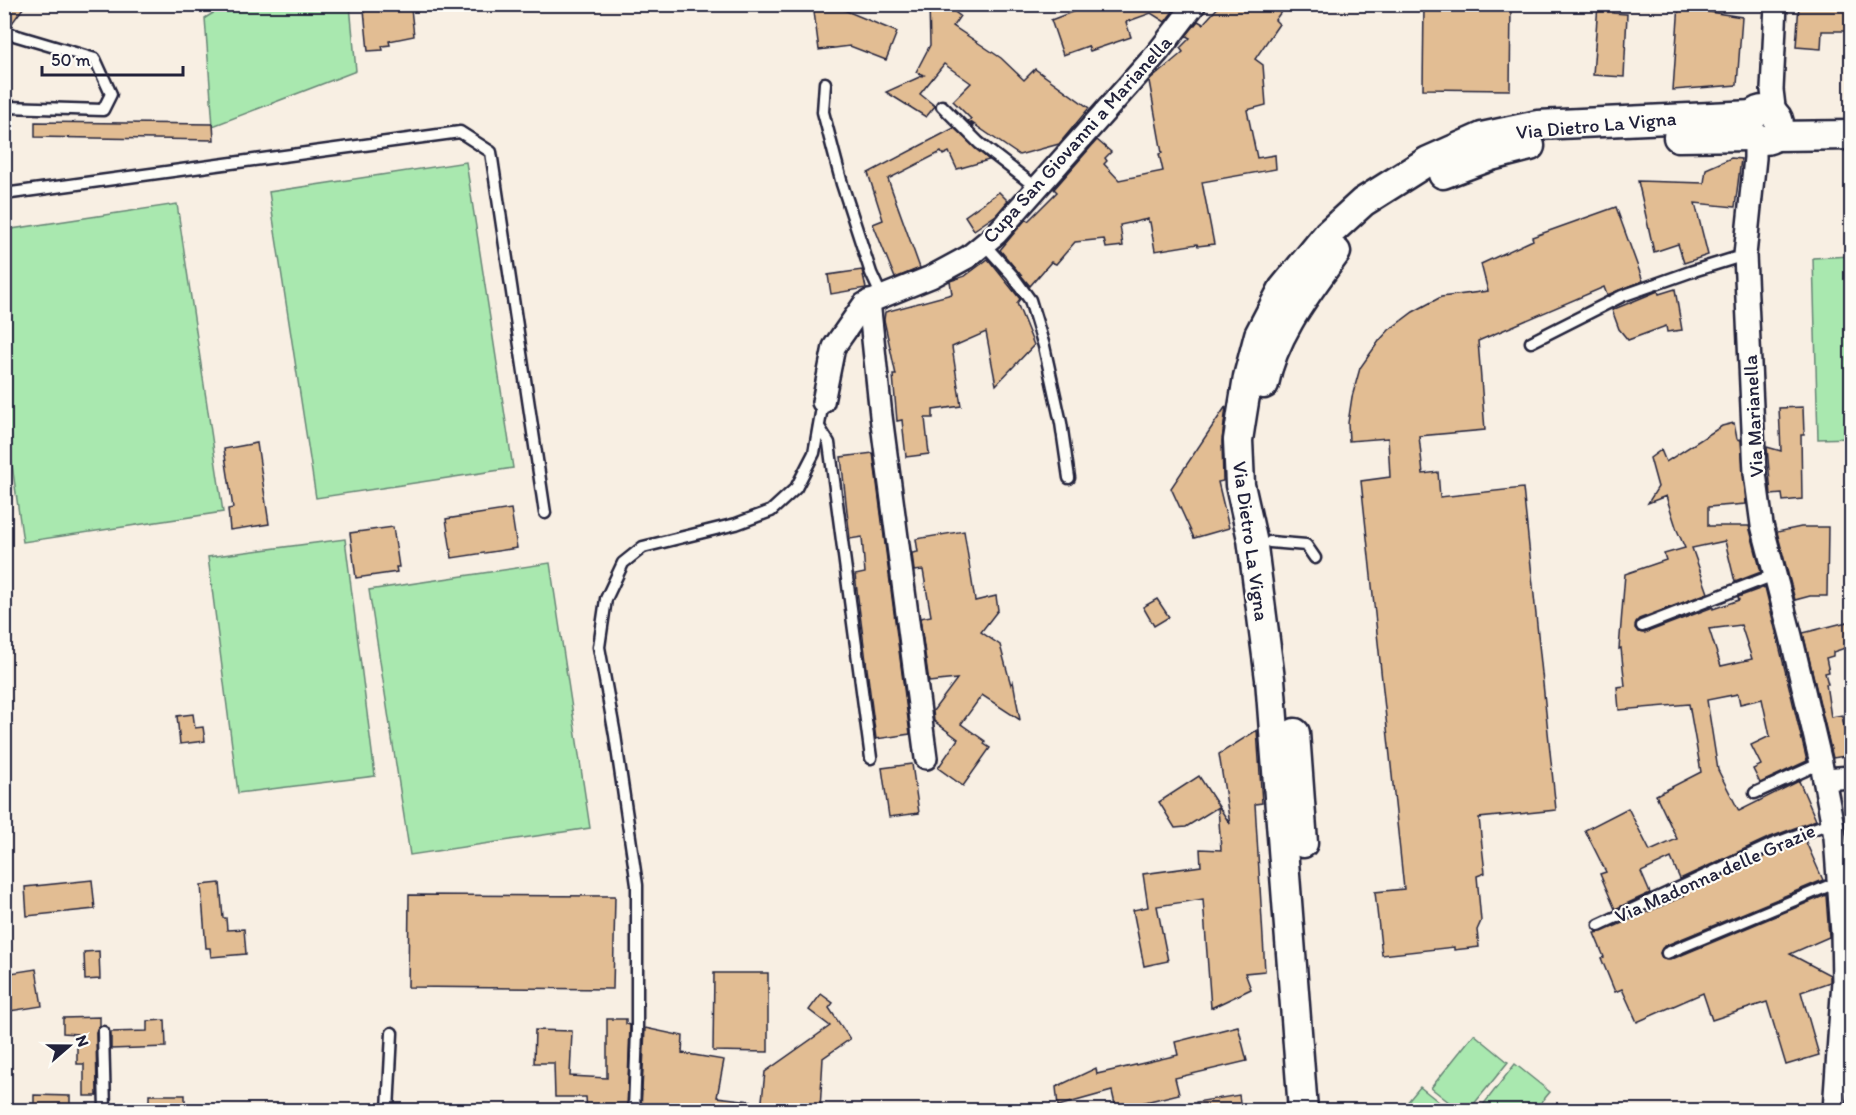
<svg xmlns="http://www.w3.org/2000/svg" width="1856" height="1115" viewBox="0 0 1856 1115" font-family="Itim,sans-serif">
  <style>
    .green { fill: #a9e8af; stroke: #668575; stroke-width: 1.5 }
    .building { fill: #e2bd93; stroke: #22223b; stroke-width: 1.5; fill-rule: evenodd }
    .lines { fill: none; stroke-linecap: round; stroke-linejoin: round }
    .lane-casing { stroke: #22223b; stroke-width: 15 }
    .street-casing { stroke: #22223b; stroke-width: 26 }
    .secondary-casing { stroke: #22223b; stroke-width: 33 }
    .lane { stroke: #fdfcf7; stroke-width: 10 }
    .street { stroke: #fdfcf7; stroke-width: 21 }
    .secondary { stroke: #fdfcf7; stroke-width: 28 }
    .labels { text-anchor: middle; stroke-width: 4.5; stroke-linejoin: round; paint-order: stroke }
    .street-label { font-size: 20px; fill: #22223b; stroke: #fdfcf7 }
  </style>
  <rect width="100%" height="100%" fill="#f8efe3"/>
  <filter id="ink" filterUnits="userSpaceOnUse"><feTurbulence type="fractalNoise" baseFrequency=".0167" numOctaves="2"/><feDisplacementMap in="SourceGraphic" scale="12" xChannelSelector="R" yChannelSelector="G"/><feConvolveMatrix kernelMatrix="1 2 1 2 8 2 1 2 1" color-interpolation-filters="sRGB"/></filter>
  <g filter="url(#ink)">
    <!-- green -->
    <g class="green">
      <polygon points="228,4 350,5 356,71 213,126 205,18"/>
      <polygon points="466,162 513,468 316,498 269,192"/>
      <polygon points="177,204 223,512 23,542 5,416 5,230"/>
      <polygon points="1851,256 1851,438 1818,439 1813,258"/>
      <polygon points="345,539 375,776 238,793 208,557"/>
      <polygon points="550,563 590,828 410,855 369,590"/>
      <polygon points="1474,1034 1508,1062 1469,1110 1459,1110 1431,1088"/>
      <polygon points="1515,1064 1550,1092 1535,1110 1479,1110"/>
      <polygon points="1420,1087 1449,1110 1401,1110"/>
    </g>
    <!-- building -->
    <g class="building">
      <polygon points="4,4 26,4 10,26 4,25"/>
      <polygon points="813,4 843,4 844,10 897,32 886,60 850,46 819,50"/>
      <polygon points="929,4 944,4 960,16 953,26 1001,58 1024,80 1035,69 1089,108 1059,144 1019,155 972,123 974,127 968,121 971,119 953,101 971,83 944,64 920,94 935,106 926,117 886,92 924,75 916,72 930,45"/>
      <polygon points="1093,4 1117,4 1119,10 1133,4 1175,4 1177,6 1165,22 1151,13 1126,22 1131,37 1090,51 1088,46 1063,55 1051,20"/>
      <polygon points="1221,4 1287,4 1275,20 1279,24 1255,59 1263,65 1266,105 1247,110 1257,158 1275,155 1276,169 1202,182 1214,244 1198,246 1197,244 1155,251 1150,222 1148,222 1148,219 1120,225 1123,246 1106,248 1104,239 1075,242 1056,264 1051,262 1030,286 1000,250 1026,219 1028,221 1057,192 1054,189 1097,140 1111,152 1105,158 1107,161 1104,164 1119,180 1163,171 1159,154 1162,153 1149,81 1183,52 1180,48 1190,38 1186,36 1198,21 1203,24"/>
      <polygon points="1424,4 1511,4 1510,90 1423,89"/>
      <polygon points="1598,4 1613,4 1613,13 1627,14 1624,77 1593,75"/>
      <polygon points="1679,4 1697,4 1697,10 1742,17 1737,85 1673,90"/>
      <polygon points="1799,4 1851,4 1851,31 1822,31 1821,49 1796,47"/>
      <polygon points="396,5 396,7 406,6 407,9 411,9 414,36 389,41 390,45 382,46 383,50 368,51 364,10"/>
      <polygon points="35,122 213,124 214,140 35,137"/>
      <polygon points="954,128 989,160 957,169 949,152 943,155 941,152 888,179 920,268 895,278 873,224 883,220 868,173"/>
      <polygon points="1731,158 1741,159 1735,207 1695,203 1708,255 1684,263 1678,244 1654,252 1638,181 1704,183 1706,169"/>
      <polygon points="999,192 1008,201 996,215 974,230 965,216"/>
      <polygon points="1616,207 1643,281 1607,295 1604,287 1478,341 1485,430 1419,436 1423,474 1438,472 1440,497 1523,488 1556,810 1479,818 1485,873 1477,876 1481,921 1477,930 1479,947 1454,950 1454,947 1382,955 1375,892 1404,889 1361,481 1390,477 1388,438 1349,441 1348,423 1352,397 1360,368 1379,341 1389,330 1413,312 1441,297 1488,291 1481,264 1533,240 1532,237"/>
      <polygon points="988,259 1020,299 1017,303 1034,345 996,385 986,332 952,347 961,406 933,410 933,418 925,418 929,454 906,457 902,420 897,421 893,375 896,375 884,320 885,312 952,294 950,281 965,276"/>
      <polygon points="862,270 866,288 831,294 828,275"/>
      <polygon points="1675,289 1682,330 1667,332 1666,326 1628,340 1619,329 1612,310 1658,291 1659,294"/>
      <polygon points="1226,406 1222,441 1223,481 1218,482 1229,528 1194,538 1171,488"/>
      <polygon points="1803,407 1804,435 1801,435 1802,499 1783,501 1782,494 1771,495 1767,447 1781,451 1779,408"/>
      <path d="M1734,423L1737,439L1741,440L1746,504L1708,507V526H1749L1761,572L1735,582L1725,541L1692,548L1708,593L1639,619L1636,622L1635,628L1638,632L1645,633L1713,607V609L1739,600L1738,597L1765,587L1807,761L1760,783L1753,769L1761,765L1751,745L1770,736L1762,699L1740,704L1738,694L1707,700L1718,770L1739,811L1799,781L1816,820L1768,838L1680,879L1671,858L1641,872L1650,893L1615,909L1600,874L1606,872L1585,830L1628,808L1650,851L1677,839L1656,795L1701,772L1689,704L1619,710L1617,687L1625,686L1621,648L1619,649L1625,574L1666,560L1664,554L1685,548L1677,530L1666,496L1648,503L1658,487L1650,458L1661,450L1666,462L1722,426ZM1741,625L1752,659L1721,666L1709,629Z"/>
      <polygon points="257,443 269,524 230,530 228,509 233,508 224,449"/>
      <polygon points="873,453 910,734 876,739 855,575 865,573 862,537 850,539 841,457"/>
      <polygon points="511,509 517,548 452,558 446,519"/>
      <polygon points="393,527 399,567 396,567 397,572 356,578 350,533"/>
      <polygon points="1801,527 1828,527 1827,596 1810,596 1795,600 1777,532"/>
      <polygon points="964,531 975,601 996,596 998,610 981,632 1000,645 1011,685 1013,681 1020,720 982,695 961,724 985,741 984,744 990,748 963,786 938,768 958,739 934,721 933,711 957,679 929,682 920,618 931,616 923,570 914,571 912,553 918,552 916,539"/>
      <polygon points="1157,599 1169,617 1154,626 1143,607"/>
      <polygon points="1851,621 1851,646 1833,652 1833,656 1826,658 1829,672 1825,673 1828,684 1826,684 1831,717 1842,715 1846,738 1851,737 1851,755 1833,758 1803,633"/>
      <polygon points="193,714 195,728 203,727 205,741 180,744 177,716"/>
      <polygon points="1257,730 1262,803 1255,804 1265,971 1245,973 1251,989 1211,1008 1203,899 1157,906 1168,961 1144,966 1133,910 1148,907 1143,874 1201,866 1200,849 1221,850 1218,807 1186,827 1175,828 1159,802 1199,776 1230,824 1219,754"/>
      <polygon points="912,764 919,813 889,817 882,768"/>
      <polygon points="1805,840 1823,880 1664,946 1660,953 1663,959 1670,960 1826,895 1829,937 1790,954 1830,975 1830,982 1801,992 1819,1055 1786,1065 1767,1002 1712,1020 1703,993 1637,1022 1622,989 1615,992 1601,958 1604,957 1594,933 1602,932 1684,896 1683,894 1774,852"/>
      <polygon points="92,880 95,909 27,916 25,887"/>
      <polygon points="220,883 223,918 226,918 227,930 244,929 246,954 211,957 210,948 206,948 201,885"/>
      <polygon points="409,895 615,896 613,989 408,987"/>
      <polygon points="99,951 100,979 85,980 84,952"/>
      <polygon points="36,969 42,1006 10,1011 4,974"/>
      <polygon points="714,973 768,973 768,1052 713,1051"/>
      <polygon points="821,994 833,1003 829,1008 850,1039 823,1058 820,1110 761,1110 765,1072 830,1026 809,1010"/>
      <polygon points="100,1017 100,1025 96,1032 97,1096 84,1096 84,1064 77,1064 77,1034 63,1033 63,1018"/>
      <polygon points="607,1019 626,1019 626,1024 630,1025 627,1110 587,1110 586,1097 555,1097 554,1063 534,1063 535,1030 572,1031 570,1076 607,1078"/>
      <polygon points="165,1020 166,1047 111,1049 111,1032 147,1031 147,1021"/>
      <polygon points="1238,1026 1247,1061 1175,1078 1179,1094 1116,1109 1112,1091 1058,1106 1056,1087 1096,1068 1097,1074 1178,1055 1175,1042"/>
      <polygon points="645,1028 683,1036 682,1053 724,1060 717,1097 751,1101 750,1110 641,1110"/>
      <polygon points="34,1095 70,1096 70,1110 34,1110"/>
      <rect x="149" y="1095" width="36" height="15"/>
      <polygon points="1239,1095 1241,1110 1197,1110 1196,1102"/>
    </g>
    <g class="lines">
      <defs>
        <g id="lane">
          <polyline points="4,32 95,59 111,94 103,110 7,107"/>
          <polyline points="825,83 823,112 842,184 871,273 882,297"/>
          <polyline points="942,106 979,143 1037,188"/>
          <polyline points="4,194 460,132 491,152 545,513"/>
          <polyline points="984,244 1012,275 1030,300 1044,346 1061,423 1069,478"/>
          <polyline points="1531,342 1622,296 1690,272 1745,255"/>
          <polyline points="819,427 829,443 871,758"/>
          <polyline points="1270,542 1306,545 1315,558"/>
          <polyline points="1642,626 1774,575"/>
          <polyline points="1755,793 1821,763"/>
          <polyline points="1599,925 1771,845 1832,822"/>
          <polyline points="1667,953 1838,882"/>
          <polyline points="103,1032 105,1110"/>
          <polyline points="388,1110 392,1033"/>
          <polyline points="634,1110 637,1031 637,885 615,735 599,647 606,599 623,563 643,547 736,524 771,511 796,488 814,453 823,402"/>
        </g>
        <g id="street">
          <polyline points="1775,115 1772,90 1776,4"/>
          <polyline points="1755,137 1755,158 1745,255 1755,473 1762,525 1791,636 1821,763 1835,837 1842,933 1843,981 1834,1110"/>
          <polyline points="869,301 881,416 926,758"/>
          <polyline points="823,402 834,347 864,304 931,277 968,257 996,234 1158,52 1195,4"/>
          <polyline points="1824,779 1852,777"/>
        </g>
        <g id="secondary">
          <circle cx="1764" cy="125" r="15"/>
          <polyline points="1775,136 1852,135"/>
          <polyline points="1678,137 1753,136"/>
          <polyline points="1443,174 1491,156 1530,146"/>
          <path d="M1264,384C1273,335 1307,292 1336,252"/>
          <polyline points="1295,733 1303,843"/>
          <polyline points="1303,1110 1270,679 1252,539 1240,485 1238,440 1242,414 1248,377 1259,335 1283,289 1328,234 1363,202 1428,161 1482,137 1538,125 1754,115"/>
        </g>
      </defs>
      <!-- lane casing -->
      <use href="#lane" class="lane-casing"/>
      <!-- street casing -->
      <use href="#street" class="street-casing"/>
      <!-- secondary casing -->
      <use href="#secondary" class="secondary-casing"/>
      <!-- lane -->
      <use href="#lane" class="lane"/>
      <!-- street -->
      <use href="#street" class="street"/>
      <!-- secondary -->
      <use href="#secondary" class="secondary"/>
    </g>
  </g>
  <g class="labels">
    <!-- street labels -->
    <g class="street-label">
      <text transform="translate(1596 125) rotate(-5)" y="7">Via Dietro La Vigna</text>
      <text transform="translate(1077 139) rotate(-48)" y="7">Cupa San Giovanni a Marianella</text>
      <text transform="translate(1753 416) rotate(-93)" y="7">Via Marianella</text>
      <text transform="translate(1251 541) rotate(82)" y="7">Via Dietro La Vigna</text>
      <text transform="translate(1715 873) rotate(-24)" y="7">Via Madonna delle Grazie</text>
    </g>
  </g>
  <!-- margin -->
  <rect width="1856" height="1115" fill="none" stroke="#fdfcf7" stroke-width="24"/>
  <rect x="12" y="12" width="1832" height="1091" fill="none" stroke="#22223b" stroke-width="2" filter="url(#ink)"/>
  <!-- north arrow -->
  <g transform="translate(69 1046) rotate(70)" stroke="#fdfcf7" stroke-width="4.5" paint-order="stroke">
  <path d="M0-4.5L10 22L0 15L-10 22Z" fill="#22223b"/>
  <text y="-9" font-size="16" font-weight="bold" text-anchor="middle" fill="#22223b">N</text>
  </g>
  <!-- scale -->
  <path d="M42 66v9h141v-9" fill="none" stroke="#22223b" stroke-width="3"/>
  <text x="51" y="66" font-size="18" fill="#22223b" stroke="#fdfcf7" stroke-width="4.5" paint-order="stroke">50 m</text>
</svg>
